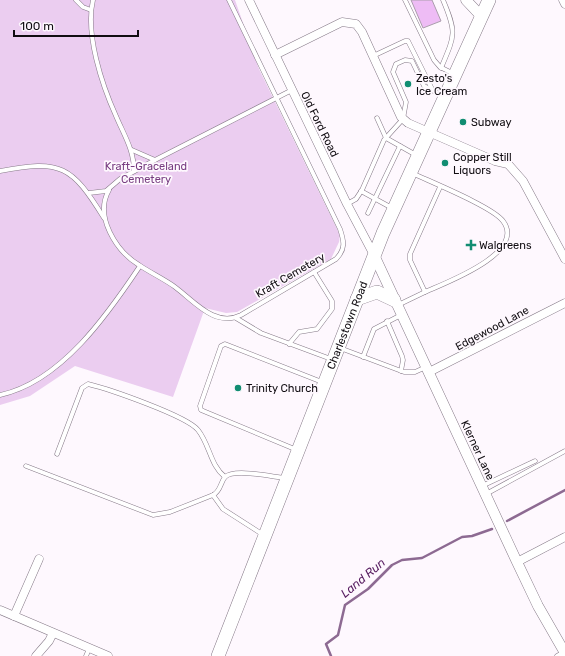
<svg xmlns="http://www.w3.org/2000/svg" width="565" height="656" viewBox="0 0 565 656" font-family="Rubik,sans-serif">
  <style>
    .green { fill: #ebcdf0 }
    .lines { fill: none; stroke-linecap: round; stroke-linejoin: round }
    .stream { stroke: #8d6a92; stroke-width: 2.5 }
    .building { fill: #eebcf5; stroke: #aa9eac }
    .service-casing { stroke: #867a88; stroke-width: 5 }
    .minor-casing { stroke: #867a88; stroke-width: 9 }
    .tertiary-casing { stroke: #867a88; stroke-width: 11 }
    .primary-casing { stroke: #867a88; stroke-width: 14 }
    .service { stroke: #fff; stroke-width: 4 }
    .minor { stroke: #fff; stroke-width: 8 }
    .tertiary { stroke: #fff; stroke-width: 10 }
    .primary { stroke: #fff; stroke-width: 13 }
    .poi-dot { fill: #118d72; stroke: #fef8fe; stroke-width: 1.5 }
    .labels { text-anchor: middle; stroke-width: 3.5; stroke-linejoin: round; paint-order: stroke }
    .poi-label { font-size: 11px; fill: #100c11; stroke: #fef8fe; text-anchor: start }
    .street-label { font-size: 11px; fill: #100c11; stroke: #fef8fe }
    .park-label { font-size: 11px; fill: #773c80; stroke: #fef8fe }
    .water-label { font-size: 12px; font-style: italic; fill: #581e61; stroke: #fef8fe }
  </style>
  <rect width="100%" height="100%" fill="#fef8fe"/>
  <!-- green -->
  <polygon class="green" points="0,0 235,0 259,69 340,235 339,242 331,259 237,312 226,313 205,308 173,397 75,366 30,396 0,405"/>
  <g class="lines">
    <!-- stream -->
    <g class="stream">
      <polyline points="507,521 565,490"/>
      <polyline points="331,656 326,644 338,635 345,605 368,589 392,565 402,560 422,558 462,537 472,536 492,529"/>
    </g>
  </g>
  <!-- building -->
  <polygon class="building" points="411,0 432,0 441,21 423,28"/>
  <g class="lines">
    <defs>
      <g id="service">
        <polyline points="76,0 83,7 91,10"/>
        <path d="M93,0C85,34 102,85 116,116C124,135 134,150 134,171"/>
        <polyline points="405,0 434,60 440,67 454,74"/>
        <polyline points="373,56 405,41 408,41 432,89"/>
        <path d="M441,68C455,35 457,33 443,0"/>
        <polyline points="377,118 386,138 416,155"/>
        <polyline points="132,150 155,160 292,90"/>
        <path d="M0,171C61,159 72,166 104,218"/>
        <path d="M412,173C431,182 493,207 503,221C527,253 445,283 425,292L410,260V254L440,187"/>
        <path d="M109,190C94,216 116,251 139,265C151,273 164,279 175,287C194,301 215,328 241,315L336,259C346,249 344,241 340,229L229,0"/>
        <polyline points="361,191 392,208"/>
        <polyline points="89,193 106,191 120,179 155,160"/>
        <polyline points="347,204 356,199 362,190 384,140 403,119 406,102 393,72 396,64 405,60 412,61 424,86 443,96"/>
        <polyline points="368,213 400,146"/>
        <polyline points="398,305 425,292"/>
        <polyline points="236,318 261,333 331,359"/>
        <polyline points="387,321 402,356 403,360 401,371"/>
        <polyline points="289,344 299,332 317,329 332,309 332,301 314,272"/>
        <polyline points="340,348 404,372 415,372 426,367"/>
        <polyline points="363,357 374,329 401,315"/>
        <path d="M0,395C61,382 108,314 140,266"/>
        <polyline points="297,450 201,410 200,406 221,346 225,344 322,382"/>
        <path d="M57,454L82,388L88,384C109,389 187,416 198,430C210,445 210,465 225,477"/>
        <path d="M26,466L153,515L170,512L213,495C221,491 220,483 225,477C234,468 273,477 285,478"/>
        <polyline points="482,486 535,461"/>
        <polyline points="486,494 565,451"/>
        <polyline points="213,495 223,509 262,534"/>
        <polyline points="86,656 89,649"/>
        <polyline points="557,656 564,652"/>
      </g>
      <g id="minor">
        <polyline points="249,0 347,204 374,255"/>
        <polyline points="563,0 565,4"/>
        <polyline points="275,55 342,22 356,24 362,32 401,117 408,123 495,161 508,164 523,181 565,259"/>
        <polyline points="429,372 565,303"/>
        <polyline points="517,562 565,537"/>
        <polyline points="0,610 108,656"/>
        <polyline points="14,616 39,559"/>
        <polyline points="36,656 49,641 53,633"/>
      </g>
      <g id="tertiary">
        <polyline points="466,0 482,17"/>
        <polyline points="374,255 517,562 538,606 565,653"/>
      </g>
      <g id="primary">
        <polyline points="357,299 377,292 394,300"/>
        <path id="s1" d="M218,656L383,233L489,0"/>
      </g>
    </defs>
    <!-- service casing -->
    <use href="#service" class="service-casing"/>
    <!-- minor casing -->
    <use href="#minor" class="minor-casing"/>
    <!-- tertiary casing -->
    <use href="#tertiary" class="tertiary-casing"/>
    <!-- primary casing -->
    <use href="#primary" class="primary-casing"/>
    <!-- service -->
    <use href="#service" class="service"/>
    <!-- minor -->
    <use href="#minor" class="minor"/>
    <!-- tertiary -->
    <use href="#tertiary" class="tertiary"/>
    <!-- primary -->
    <use href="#primary" class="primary"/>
  </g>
  <!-- markers -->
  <g class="poi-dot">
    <circle cx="408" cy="84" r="4"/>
    <circle cx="463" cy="122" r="4"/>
    <circle cx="445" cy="163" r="4"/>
    <path d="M469 239h4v4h4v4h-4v4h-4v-4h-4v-4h4z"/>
    <circle cx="238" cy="388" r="4"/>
  </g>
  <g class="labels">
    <!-- poi labels -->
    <g class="poi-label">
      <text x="416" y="82">Zesto's<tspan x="416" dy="13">Ice Cream</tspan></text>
      <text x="471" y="126">Subway</text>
      <text x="453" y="161">Copper Still<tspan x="453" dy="13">Liquors</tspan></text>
      <text x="479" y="249">Walgreens</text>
      <text x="246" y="392">Trinity Church</text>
    </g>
    <!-- street labels -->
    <g class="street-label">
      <text transform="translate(320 124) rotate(64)" y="4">Old Ford Road</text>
      <text transform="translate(290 275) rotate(-30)" y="4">Kraft Cemetery</text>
      <text dy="4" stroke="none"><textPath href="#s1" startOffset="355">Charlestown Road</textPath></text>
      <text transform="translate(492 328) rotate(-28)" y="4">Edgewood Lane</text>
      <text transform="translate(478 450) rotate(65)" y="4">Klerner Lane</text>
    </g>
    <!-- park labels -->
    <g class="park-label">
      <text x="146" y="170">Kraft-Graceland<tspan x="146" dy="13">Cemetery</tspan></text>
    </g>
    <!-- water labels -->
    <g class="water-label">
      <text transform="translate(363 578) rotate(-40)" y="4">Land Run</text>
    </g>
  </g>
  <!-- scale -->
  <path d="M14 30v6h124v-6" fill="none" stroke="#100c11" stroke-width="2"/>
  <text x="20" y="30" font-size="12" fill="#100c11" stroke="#fef8fe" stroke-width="3" paint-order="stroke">100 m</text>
</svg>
